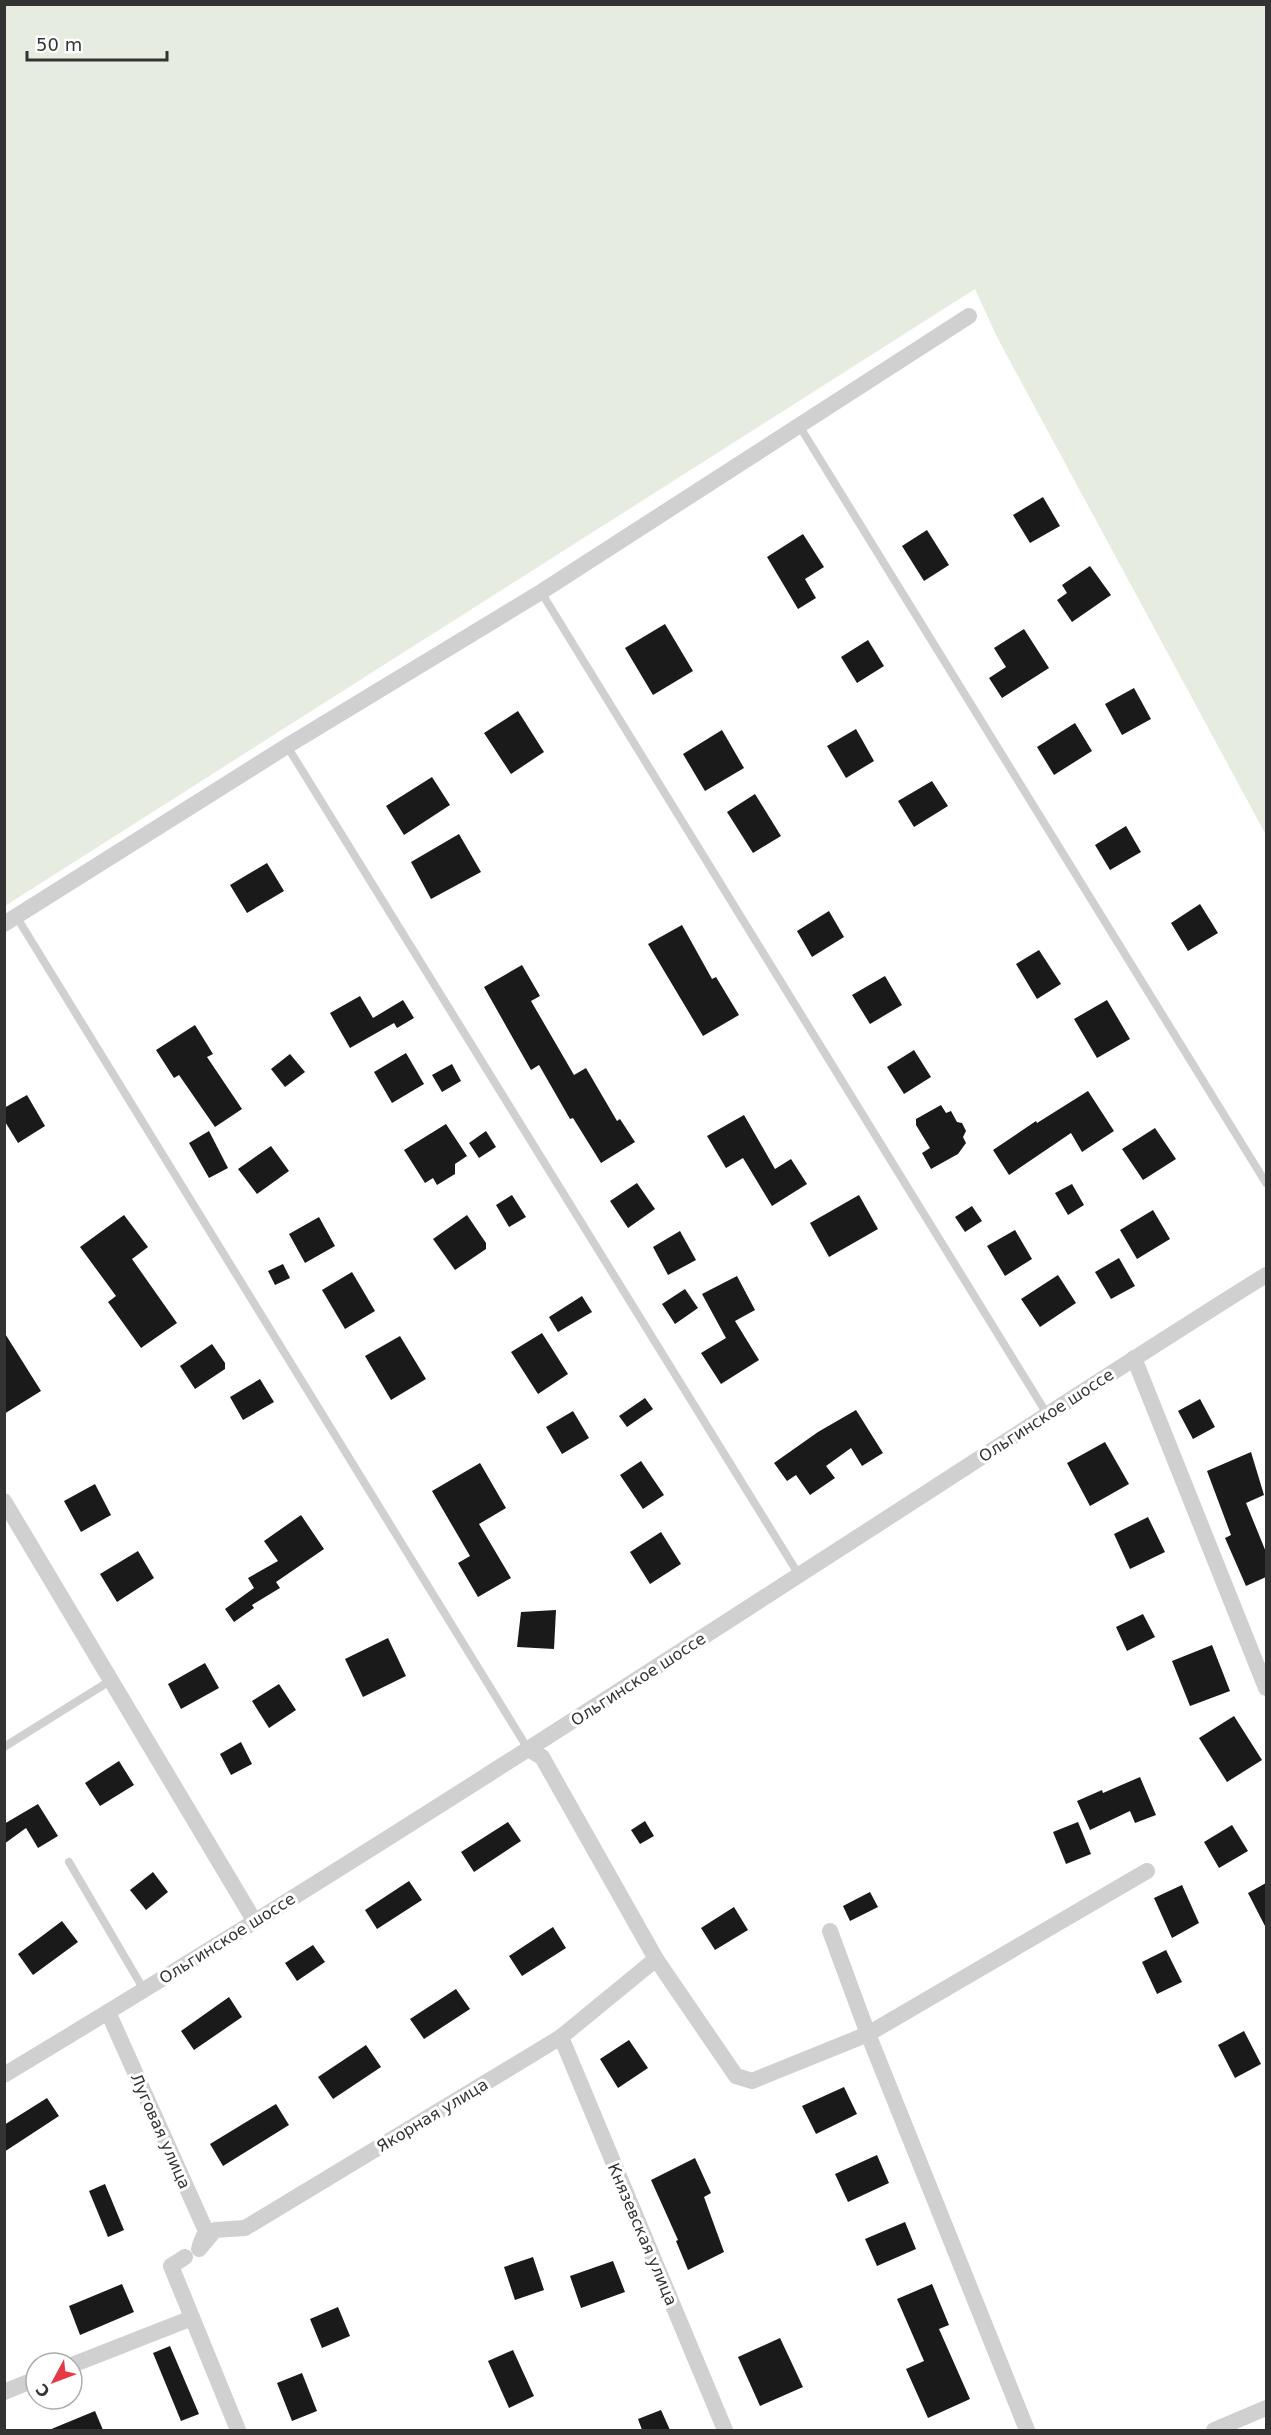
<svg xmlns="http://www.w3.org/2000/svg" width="1271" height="2435" viewBox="0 0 1271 2435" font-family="'DejaVu Sans',sans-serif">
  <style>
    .green { fill: #e6ecdf }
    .building { fill: #1a1a1a }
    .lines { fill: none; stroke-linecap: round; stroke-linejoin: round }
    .service { stroke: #d0d0d0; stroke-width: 8 }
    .minor { stroke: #d0d0d0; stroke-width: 16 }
    .labels { text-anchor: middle; stroke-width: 6; stroke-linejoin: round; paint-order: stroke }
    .street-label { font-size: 16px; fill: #333; stroke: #fff }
  </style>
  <rect width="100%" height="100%" fill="#fff"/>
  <!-- green -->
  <polygon class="green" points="5,4 1266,5 1266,835 997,337 975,289 5,906"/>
  <!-- building -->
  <g class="building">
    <polygon points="1043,497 1060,526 1030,543 1013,515"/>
    <polygon points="927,530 949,565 924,581 902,546"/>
    <polygon points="803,534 824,567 805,579 816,598 798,609 767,557"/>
    <polygon points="1090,566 1111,595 1072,622 1057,600 1067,593 1062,585"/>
    <polygon points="665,624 693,671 653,695 625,648"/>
    <polygon points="1024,629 1049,668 1002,698 989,678 1006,667 994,648"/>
    <polygon points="868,640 884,666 857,683 841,657"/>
    <polygon points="1134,688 1151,719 1122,735 1105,704"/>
    <polygon points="518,711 544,752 511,774 484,733"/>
    <polygon points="1075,723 1092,751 1054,775 1037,747"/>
    <polygon points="856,729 874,761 846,778 827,746"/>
    <polygon points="722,730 744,768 705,791 683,754"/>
    <polygon points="432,777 450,805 404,835 386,806"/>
    <polygon points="932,781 948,806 914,827 898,801"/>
    <polygon points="755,794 781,836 753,853 727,812"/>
    <polygon points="1126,826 1141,852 1110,870 1095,845"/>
    <polygon points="459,834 481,872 431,899 411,862"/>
    <polygon points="267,863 284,891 247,913 230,885"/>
    <polygon points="1200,904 1218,933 1188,951 1171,923"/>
    <polygon points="829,911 844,937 812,957 797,931"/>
    <polygon points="682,925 712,979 716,977 739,1015 703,1036 648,944"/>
    <polygon points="1039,950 1061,984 1037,999 1016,964"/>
    <polygon points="522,965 540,996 531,1001 574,1075 586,1068 617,1121 620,1119 635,1142 601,1163 573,1118 570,1119 539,1065 531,1070 484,987"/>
    <polygon points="885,976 902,1005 870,1024 852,995"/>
    <polygon points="360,996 373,1018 403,1000 414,1018 397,1028 394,1023 350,1048 330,1013"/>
    <polygon points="1107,1000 1130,1039 1097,1058 1074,1019"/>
    <polygon points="195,1025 213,1054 207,1057 242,1109 215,1127 179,1075 174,1078 156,1050"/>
    <polygon points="914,1050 931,1077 904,1094 887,1067"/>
    <polygon points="406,1053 424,1084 392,1103 374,1072"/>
    <polygon points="290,1054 305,1072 285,1087 271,1069"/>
    <polygon points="452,1064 461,1081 442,1092 432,1075"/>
    <polygon points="1088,1091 1114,1131 1082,1152 1071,1133 1009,1175 993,1150 1036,1121 1037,1123"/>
    <polygon points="27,1095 45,1126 18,1143 4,1120 4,1108"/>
    <polygon points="941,1105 946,1113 951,1111 957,1122 962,1123 966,1131 963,1137 966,1143 958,1154 931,1169 922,1153 930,1148 916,1125 916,1119"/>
    <polygon points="744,1115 775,1169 791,1159 807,1184 772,1206 743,1158 726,1168 707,1136"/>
    <polygon points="446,1124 467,1156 455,1164 455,1174 437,1185 433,1178 425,1183 404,1150"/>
    <polygon points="1155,1128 1176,1159 1143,1180 1122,1149"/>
    <polygon points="209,1131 228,1168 209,1178 189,1143"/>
    <polygon points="486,1131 496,1147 479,1158 469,1143"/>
    <polygon points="271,1146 289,1171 257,1194 238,1169"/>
    <polygon points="637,1183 655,1209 628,1228 610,1201"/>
    <polygon points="1072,1184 1084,1205 1068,1215 1055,1193"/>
    <polygon points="512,1195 526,1217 509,1227 496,1205"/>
    <polygon points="859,1195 878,1229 829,1257 810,1223"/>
    <polygon points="972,1206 982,1221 965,1232 955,1217"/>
    <polygon points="1153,1210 1170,1239 1137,1259 1120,1230"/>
    <polygon points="124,1215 148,1247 132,1259 177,1323 141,1348 108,1302 116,1296 80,1247"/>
    <polygon points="467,1215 486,1243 486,1249 455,1270 433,1239"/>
    <polygon points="319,1217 335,1246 305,1263 289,1234"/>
    <polygon points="1015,1230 1032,1259 1005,1276 987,1246"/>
    <polygon points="680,1231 696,1260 668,1275 653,1247"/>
    <polygon points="1119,1258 1135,1286 1111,1299 1095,1272"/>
    <polygon points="283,1264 290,1278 275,1285 268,1271"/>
    <polygon points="352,1272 375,1311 345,1329 322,1290"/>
    <polygon points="1058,1275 1076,1303 1040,1327 1021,1299"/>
    <polygon points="737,1276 755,1310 735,1321 759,1360 721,1384 701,1353 726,1338 702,1294"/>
    <polygon points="685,1289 698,1308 675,1324 662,1304"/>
    <polygon points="582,1296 592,1312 558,1332 549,1317"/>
    <polygon points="4,1332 41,1391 4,1414"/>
    <polygon points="542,1333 568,1374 538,1394 511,1352"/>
    <polygon points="400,1336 426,1379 391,1400 365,1356"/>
    <polygon points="212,1344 225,1363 225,1369 195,1389 180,1366"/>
    <polygon points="260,1379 274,1402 243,1420 230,1397"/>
    <polygon points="645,1398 653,1409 627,1427 619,1416"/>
    <polygon points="1200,1399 1215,1427 1193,1439 1178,1411"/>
    <polygon points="856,1410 883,1453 862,1466 851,1448 826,1466 835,1478 810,1495 796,1475 787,1481 774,1463 818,1432"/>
    <polygon points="573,1411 589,1438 562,1454 546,1427"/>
    <polygon points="1105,1442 1129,1484 1090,1506 1067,1463"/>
    <polygon points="1251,1452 1264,1495 1246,1503 1266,1552 1266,1577 1246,1586 1225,1538 1231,1535 1207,1471"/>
    <polygon points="641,1461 664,1495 643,1509 620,1475"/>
    <polygon points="480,1463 506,1508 479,1524 511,1578 478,1597 458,1563 470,1556 432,1491"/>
    <polygon points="95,1484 111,1515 81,1532 64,1501"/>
    <polygon points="301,1515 324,1549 276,1582 280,1588 252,1605 254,1608 234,1622 225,1609 254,1588 248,1578 278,1561 264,1541"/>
    <polygon points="1148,1517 1165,1552 1130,1569 1114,1534"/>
    <polygon points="661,1532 681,1564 650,1584 630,1552"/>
    <polygon points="138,1551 154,1578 117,1602 100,1574"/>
    <polygon points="556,1610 554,1649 517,1647 521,1612"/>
    <polygon points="1143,1614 1155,1637 1127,1651 1116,1627"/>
    <polygon points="388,1638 406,1676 363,1697 345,1659"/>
    <polygon points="1212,1645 1230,1691 1190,1706 1172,1661"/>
    <polygon points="205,1663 219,1688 181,1709 168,1684"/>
    <polygon points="279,1684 296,1710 269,1728 252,1701"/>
    <polygon points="1234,1716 1262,1760 1227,1782 1199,1738"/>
    <polygon points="241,1742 252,1764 231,1775 220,1754"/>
    <polygon points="119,1761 134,1785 100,1806 85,1783"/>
    <polygon points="1140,1777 1156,1815 1135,1823 1130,1811 1090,1830 1077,1801 1102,1790 1103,1793"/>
    <polygon points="38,1804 58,1836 38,1848 26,1828 4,1844 4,1824"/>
    <polygon points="645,1821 654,1836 640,1844 631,1830"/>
    <polygon points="508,1822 521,1841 474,1872 461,1852"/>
    <polygon points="1078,1822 1091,1854 1066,1864 1053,1832"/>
    <polygon points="1232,1825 1248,1851 1219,1868 1204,1842"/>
    <polygon points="153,1872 168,1892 146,1910 130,1890"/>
    <polygon points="409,1881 422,1900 377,1929 365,1910"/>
    <polygon points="1266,1883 1266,1928 1248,1893"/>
    <polygon points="1182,1885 1199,1923 1172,1938 1154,1898"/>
    <polygon points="870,1892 878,1907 850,1921 843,1906"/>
    <polygon points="734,1907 748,1930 715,1950 701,1928"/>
    <polygon points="62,1921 78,1942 33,1975 18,1954"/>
    <polygon points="553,1927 566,1948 522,1976 509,1956"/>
    <polygon points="313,1945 325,1962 297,1981 285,1963"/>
    <polygon points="1166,1950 1182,1982 1157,1994 1142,1962"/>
    <polygon points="456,1989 470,2009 424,2039 410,2019"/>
    <polygon points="229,1997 242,2017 194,2050 181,2031"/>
    <polygon points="1244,2031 1261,2064 1235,2078 1218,2045"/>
    <polygon points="629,2040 648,2068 618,2088 600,2059"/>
    <polygon points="366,2045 381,2067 333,2099 318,2077"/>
    <polygon points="844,2087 857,2114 816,2134 802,2106"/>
    <polygon points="47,2098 59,2116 4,2152 4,2125"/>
    <polygon points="276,2104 289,2125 223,2166 210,2144"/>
    <polygon points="877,2155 889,2183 848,2202 835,2174"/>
    <polygon points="695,2158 711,2193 704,2197 724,2252 688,2270 676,2241 678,2240 651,2180"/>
    <polygon points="105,2184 124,2230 108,2237 89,2191"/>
    <polygon points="905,2222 916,2249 877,2266 865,2239"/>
    <polygon points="533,2257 544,2290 515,2300 504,2267"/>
    <polygon points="613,2261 625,2292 581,2308 570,2276"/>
    <polygon points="122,2284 134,2312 80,2335 69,2306"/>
    <polygon points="932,2284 949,2325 939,2329 970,2399 928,2418 906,2369 924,2361 897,2299"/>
    <polygon points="338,2307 350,2336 322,2348 310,2319"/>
    <polygon points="780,2338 803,2387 760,2406 738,2357"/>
    <polygon points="170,2346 199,2414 181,2421 153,2353"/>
    <polygon points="513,2350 534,2396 509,2408 488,2361"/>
    <polygon points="302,2373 317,2411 292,2421 277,2383"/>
    <polygon points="661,2410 670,2430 642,2430 638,2419"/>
    <polygon points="95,2411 103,2430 49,2430"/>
  </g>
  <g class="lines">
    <!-- service -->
    <g class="service">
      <polyline points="800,427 1266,1183"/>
      <polyline points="541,592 1047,1414"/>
      <polyline points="287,746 799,1575"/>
      <polyline points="16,916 528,1749"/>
      <polyline points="4,1747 113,1679"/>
      <polyline points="69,1862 144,1990"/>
    </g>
    <!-- minor -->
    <g class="minor">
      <polyline points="4,924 287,746 541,592 969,316"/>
      <polyline points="1134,1358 1266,1688"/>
      <polyline points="4,1501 255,1922"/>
      <polyline points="528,1749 542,1757 656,1959 736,2076 752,2081 868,2034 1027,2430"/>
      <polyline points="830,1931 868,2034 1147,1871"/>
      <polyline points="108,2012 206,2231 200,2245"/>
      <polyline points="561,2037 725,2430"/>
      <path d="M4,2075C273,1913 536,1745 799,1575C955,1475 1109,1373 1266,1275"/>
      <polyline points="199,2249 215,2230 245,2228 561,2037 656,1959"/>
      <polyline points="185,2257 171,2266 238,2430"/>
      <polyline points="72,2365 192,2318"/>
      <polyline points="4,2392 36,2379"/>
      <polyline points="1214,2430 1266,2408"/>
    </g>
  </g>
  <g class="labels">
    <!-- street labels -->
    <g class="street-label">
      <text transform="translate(1046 1415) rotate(-33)" y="6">Ольгинское шоссе</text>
      <text transform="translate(638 1679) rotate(-33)" y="6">Ольгинское шоссе</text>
      <text transform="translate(227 1938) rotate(-32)" y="6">Ольгинское шоссе</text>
      <text transform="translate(432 2115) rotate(-31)" y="6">Якорная улица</text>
      <text transform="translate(161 2131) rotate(66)" y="6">Луговая улица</text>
      <text transform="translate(643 2234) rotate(67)" y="6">Князевская улица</text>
    </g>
  </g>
  <!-- border -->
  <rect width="1271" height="2435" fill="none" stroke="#333333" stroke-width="12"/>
  <!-- north arrow -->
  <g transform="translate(54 2381) rotate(229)"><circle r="28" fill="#ffffff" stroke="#adadad" stroke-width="1.5"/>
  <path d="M0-4.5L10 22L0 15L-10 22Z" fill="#e63946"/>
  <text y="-9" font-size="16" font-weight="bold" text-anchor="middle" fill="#333333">С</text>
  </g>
  <!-- scale -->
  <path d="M27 51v9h140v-9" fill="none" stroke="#333333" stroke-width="3"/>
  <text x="36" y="51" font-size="18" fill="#333333" stroke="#ffffff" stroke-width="4.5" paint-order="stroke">50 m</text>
</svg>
